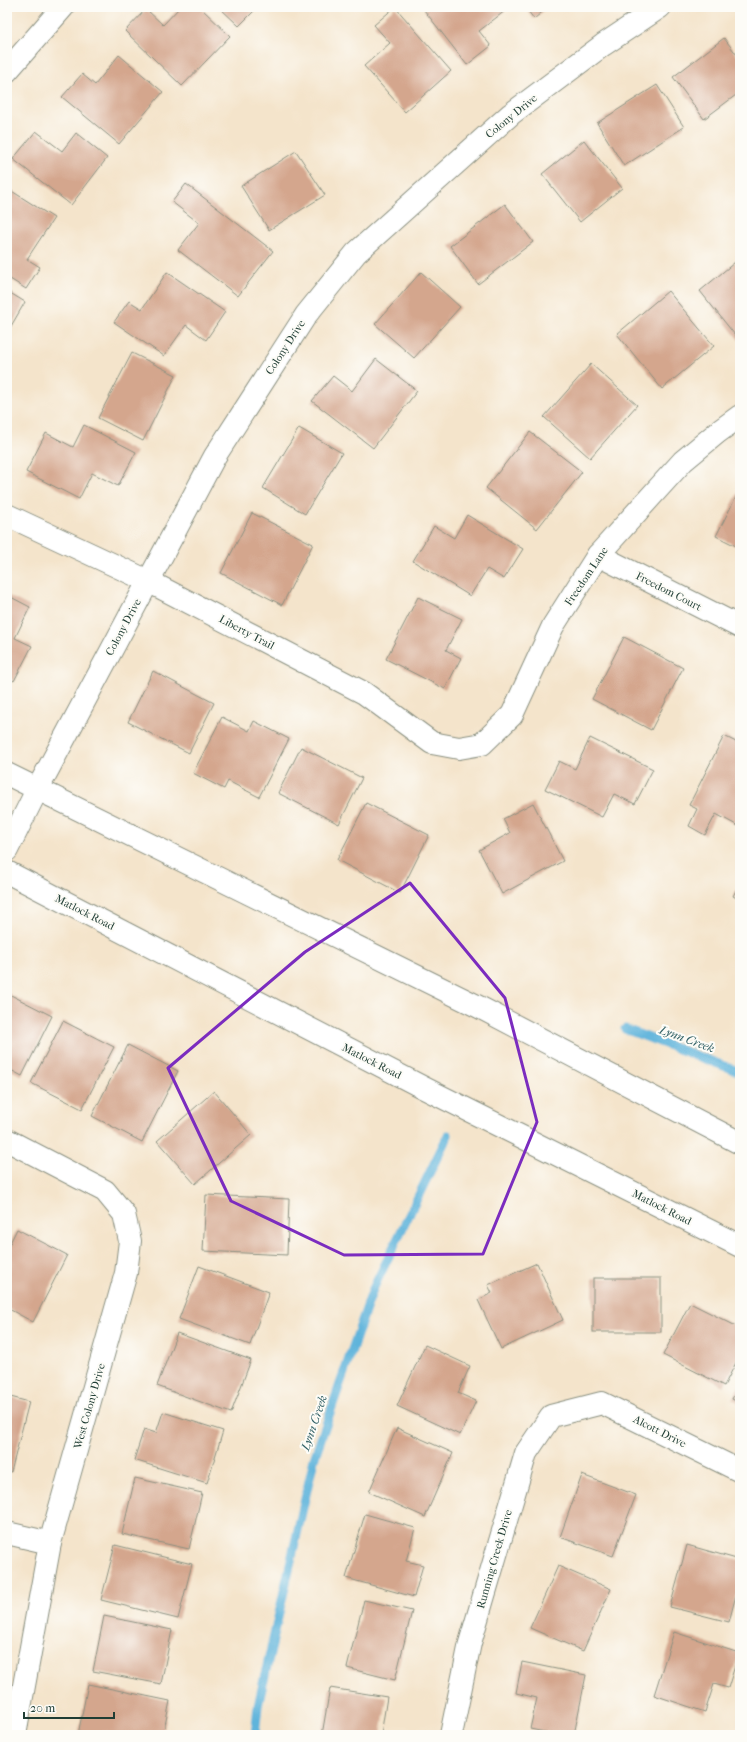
<svg xmlns="http://www.w3.org/2000/svg" width="747" height="1742" viewBox="0 0 747 1742" font-family="'IM FELL French Canon',serif">
  <style>
    .lines { fill: none; stroke-linecap: round; stroke-linejoin: round }
    .stream { stroke: #5fb4db; stroke-width: 9 }
    .building { fill: #d4a68d }
    .street-casing { stroke: #8a9080; stroke-width: 24 }
    .secondary-casing { stroke: #8a9080; stroke-width: 24 }
    .street { stroke: #fff; stroke-width: 22 }
    .secondary { stroke: #fff; stroke-width: 22 }
    .marked { fill: none; stroke: #7b2cbf; stroke-width: 3; stroke-linejoin: round }
    .labels { text-anchor: middle; stroke-width: 4; stroke-linejoin: round; paint-order: stroke }
    .street-label { font-size: 11px; fill: #1f3d34; stroke: #fdfcf7 }
    .water-label { font-size: 12px; font-style: italic; fill: #326166; stroke: #fdfcf7 }
  </style>
  <rect width="100%" height="100%" fill="#fdfcf7"/>
  <filter id="ink" filterUnits="userSpaceOnUse"><feTurbulence type="fractalNoise" baseFrequency=".025" numOctaves="2"/><feDisplacementMap in="SourceGraphic" scale="8" xChannelSelector="R" yChannelSelector="G"/><feConvolveMatrix kernelMatrix="1 2 1 2 8 2 1 2 1" color-interpolation-filters="sRGB"/></filter>
  <filter id="wash" filterUnits="userSpaceOnUse"><feTurbulence type="fractalNoise" baseFrequency=".012" numOctaves="4" result="noise"/><feDisplacementMap in="SourceGraphic" scale="16" xChannelSelector="R" yChannelSelector="G"/><feGaussianBlur stdDeviation="0.9" result="paint"/><feColorMatrix in="noise" values="0 0 0 0 0 0 0 0 0 0 0 0 0 0 0 0 0 1.4 0 .05"/><feComposite in="paint" operator="in"/></filter>
  <g filter="url(#wash)">
    <rect width="100%" height="100%" fill="#f4e4cb"/>
    <g class="lines">
      <!-- stream -->
      <g class="stream">
        <polyline points="625,1029 740,1072"/>
        <polyline points="255,1735 258,1706 314,1459 373,1289 448,1135"/>
      </g>
    </g>
    <g id="blocks">
      <!-- building -->
      <g class="building">
        <polygon points="180,7 200,7 230,36 182,86 125,31 146,9 163,25"/>
        <polygon points="219,7 258,7 239,26"/>
        <polygon points="395,7 451,71 405,112 364,66 390,43 374,25"/>
        <polygon points="427,7 510,7 479,31 491,46 467,65 424,10"/>
        <polygon points="525,7 548,7 534,19"/>
        <polygon points="724,38 740,59 740,92 704,119 673,77"/>
        <polygon points="119,55 163,92 119,144 62,97 82,74 95,85"/>
        <polygon points="657,85 684,127 624,166 597,123"/>
        <polygon points="36,131 62,151 76,133 107,158 71,205 13,159"/>
        <polygon points="584,140 622,188 580,222 542,174"/>
        <polygon points="296,151 325,195 269,230 241,186"/>
        <polygon points="186,184 273,251 238,296 178,250 199,223 172,202"/>
        <polygon points="7,188 54,218 27,259 40,267 26,289 7,277"/>
        <polygon points="505,204 533,242 478,284 450,246"/>
        <polygon points="740,258 740,339 739,340 700,291"/>
        <polygon points="167,272 225,312 206,340 186,325 164,356 114,322 129,301 142,309"/>
        <polygon points="421,272 460,307 414,358 375,324"/>
        <polygon points="7,291 25,302 7,333"/>
        <polygon points="668,291 714,346 662,389 617,334"/>
        <polygon points="132,353 176,375 143,441 98,418"/>
        <polygon points="376,359 417,391 373,448 312,401 333,376 352,391"/>
        <polygon points="591,364 637,405 590,458 544,417"/>
        <polygon points="84,425 136,452 118,486 92,473 79,499 26,472 46,433 73,447"/>
        <polygon points="299,428 342,453 305,514 263,488"/>
        <polygon points="530,432 582,472 537,529 486,488"/>
        <polygon points="739,491 740,492 740,548 716,536"/>
        <polygon points="252,513 313,544 282,605 221,573"/>
        <polygon points="467,515 523,549 504,579 487,569 470,596 413,561 434,526 454,538"/>
        <polygon points="7,595 30,607 15,638 32,646 14,681 7,677"/>
        <polygon points="418,597 462,619 446,650 461,658 445,689 386,659"/>
        <polygon points="624,637 683,668 651,730 592,699"/>
        <polygon points="153,671 214,703 189,753 128,722"/>
        <polygon points="222,717 249,731 254,721 289,739 259,797 228,781 224,789 193,773"/>
        <polygon points="724,736 740,744 740,827 716,814 705,835 689,826 697,809 689,805"/>
        <polygon points="590,738 653,769 635,804 614,794 602,817 545,789 559,761 575,769"/>
        <polygon points="301,747 362,778 339,824 278,793"/>
        <polygon points="366,803 429,835 400,893 337,860"/>
        <polygon points="533,803 563,861 502,894 479,850 510,833 503,819"/>
        <polygon points="740,883 740,900 733,896"/>
        <polygon points="7,993 52,1016 22,1076 7,1068"/>
        <polygon points="63,1021 114,1047 82,1109 31,1083"/>
        <polygon points="128,1045 178,1071 142,1142 92,1116"/>
        <polygon points="214,1091 251,1135 195,1184 157,1141"/>
        <polygon points="206,1195 289,1199 287,1255 203,1251"/>
        <polygon points="17,1229 67,1255 33,1322 7,1308 7,1249"/>
        <polygon points="537,1263 563,1320 501,1349 478,1300 492,1293 488,1285"/>
        <polygon points="199,1266 269,1292 250,1345 179,1319"/>
        <rect x="593" y="1278" width="68" height="54"/>
        <polygon points="690,1303 740,1328 740,1355 724,1386 663,1355"/>
        <polygon points="177,1333 251,1360 231,1413 157,1386"/>
        <polygon points="425,1345 470,1366 458,1393 476,1401 460,1435 397,1406"/>
        <polygon points="740,1384 740,1403 732,1399"/>
        <polygon points="7,1396 29,1402 11,1472 7,1471"/>
        <polygon points="163,1412 223,1431 207,1483 134,1460 144,1429 156,1433"/>
        <polygon points="397,1428 453,1453 425,1517 369,1492"/>
        <polygon points="582,1475 636,1495 613,1556 560,1537"/>
        <polygon points="135,1478 202,1493 189,1549 122,1534"/>
        <polygon points="365,1514 415,1528 406,1561 423,1565 414,1597 346,1578"/>
        <polygon points="115,1545 192,1564 178,1619 101,1600"/>
        <polygon points="687,1545 740,1560 740,1596 736,1595 729,1622 670,1607"/>
        <polygon points="558,1566 611,1589 583,1651 530,1628"/>
        <polygon points="364,1600 412,1611 395,1680 347,1668"/>
        <polygon points="104,1616 172,1630 161,1684 93,1671"/>
        <polygon points="674,1632 739,1653 728,1688 714,1684 705,1712 654,1695"/>
        <polygon points="522,1662 586,1675 574,1735 559,1735 530,1729 537,1698 516,1693"/>
        <polygon points="88,1684 170,1701 163,1735 78,1735"/>
        <polygon points="330,1688 387,1697 381,1735 322,1735"/>
      </g>
    </g>
  </g>
  <g filter="url(#ink)">
    <use href="#blocks" fill-opacity="0" stroke="#8a9080" stroke-width="1"/>
    <g class="lines">
      <defs>
        <g id="street">
          <polyline points="7,71 63,7"/>
          <polyline points="7,515 148,581 364,693 432,743 459,748 482,744 512,715 553,626 598,555 683,461 718,432 740,416"/>
          <polyline points="598,555 740,627"/>
          <polyline points="7,850 37,790 215,456 306,315 356,253 511,114 603,45 660,7"/>
          <polyline points="7,1140 105,1191 124,1214 130,1241 126,1273 50,1543 15,1735"/>
          <polyline points="7,1533 50,1543"/>
          <polyline points="451,1735 470,1643 526,1453 551,1416 602,1403 740,1471"/>
        </g>
        <g id="secondary">
          <polyline points="7,774 479,1007 740,1143"/>
          <polyline points="7,872 424,1088 740,1246"/>
        </g>
      </defs>
      <!-- street casing -->
      <use href="#street" class="street-casing"/>
      <!-- secondary casing -->
      <use href="#secondary" class="secondary-casing"/>
      <!-- street -->
      <use href="#street" class="street"/>
      <!-- secondary -->
      <use href="#secondary" class="secondary"/>
    </g>
  </g>
  <!-- marked area -->
  <path class="marked" d="M410,883L505,998L537,1122L483,1254L344,1255L231,1201L168,1068L305,952Z"/>
  <g class="labels">
    <!-- street labels -->
    <g class="street-label">
      <text transform="translate(511 116) rotate(-39)" y="4">Colony Drive</text>
      <text transform="translate(285 347) rotate(-57)" y="4">Colony Drive</text>
      <text transform="translate(586 576) rotate(-56)" y="4">Freedom Lane</text>
      <text transform="translate(669 591) rotate(27)" y="4">Freedom Court</text>
      <text transform="translate(123 627) rotate(-62)" y="4">Colony Drive</text>
      <text transform="translate(247 632) rotate(28)" y="4">Liberty Trail</text>
      <text transform="translate(85 912) rotate(27)" y="4">Matlock Road</text>
      <text transform="translate(372 1061) rotate(27)" y="4">Matlock Road</text>
      <text transform="translate(662 1207) rotate(27)" y="4">Matlock Road</text>
      <text transform="translate(89 1406) rotate(-74)" y="4">West Colony Drive</text>
      <text transform="translate(660 1431) rotate(27)" y="4">Alcott Drive</text>
      <text transform="translate(494 1559) rotate(-74)" y="4">Running Creek Drive</text>
    </g>
    <!-- water labels -->
    <g class="water-label">
      <text transform="translate(687 1039) rotate(20)" y="4">Lynn Creek</text>
      <text transform="translate(314 1423) rotate(-71)" y="4">Lynn Creek</text>
    </g>
  </g>
  <!-- margin -->
  <rect width="747" height="1742" fill="none" stroke="#fdfcf7" stroke-width="24"/>
  <!-- scale -->
  <path d="M24 1712v6h90v-6" fill="none" stroke="#1f3d34" stroke-width="2"/>
  <text x="30" y="1712" font-size="12" fill="#1f3d34" stroke="#fdfcf7" stroke-width="3" paint-order="stroke">20 m</text>
</svg>
